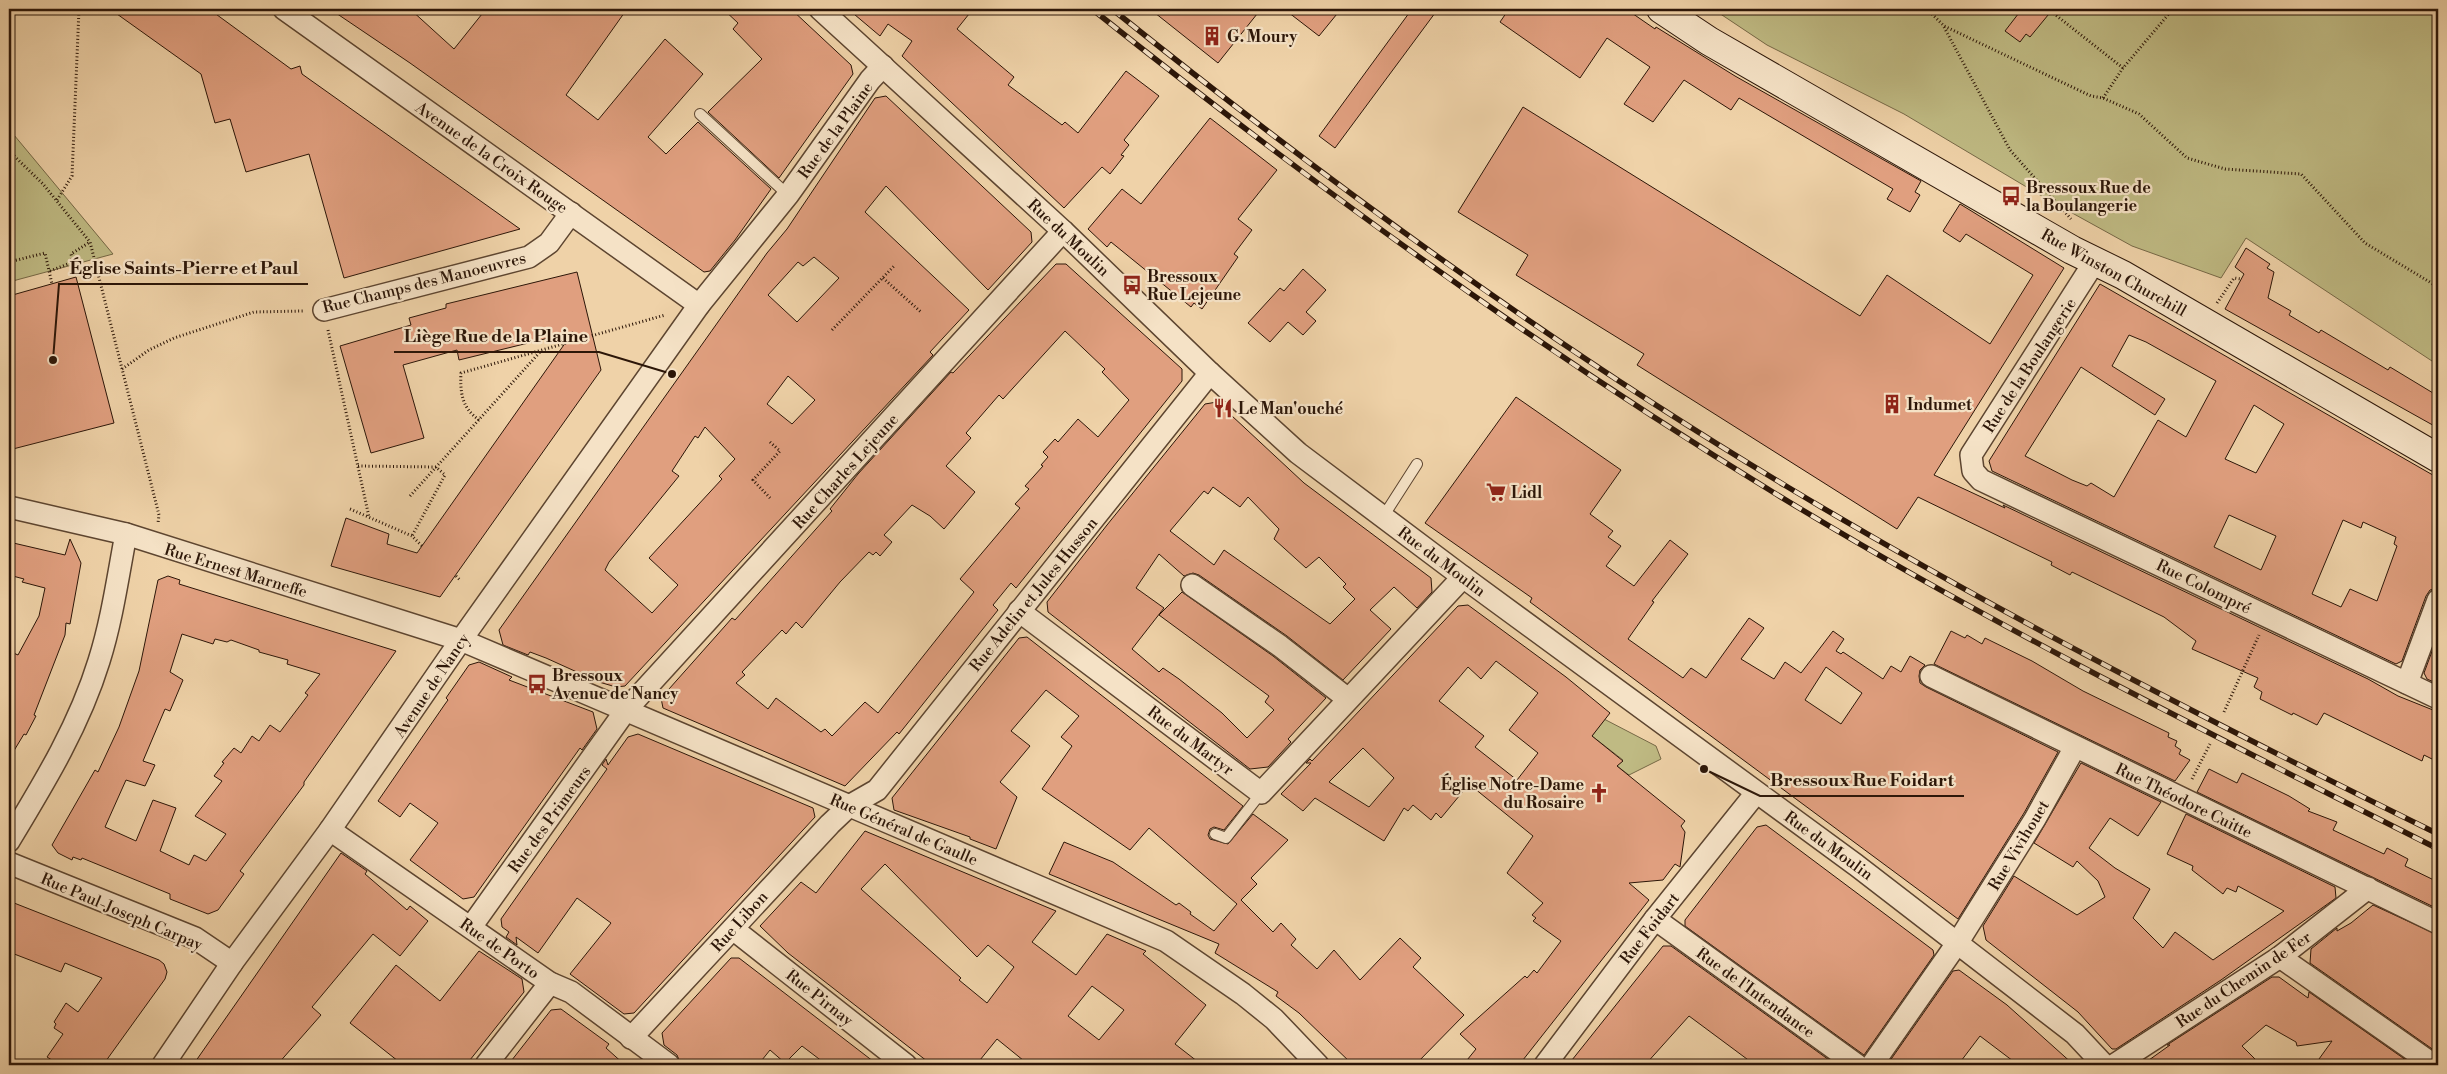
<svg xmlns="http://www.w3.org/2000/svg" width="2447" height="1074" viewBox="0 0 2447 1074" font-family="'Libre Bodoni',serif">
  <style>
    .green { fill: #bfba83; stroke: #766846 }
    .building { fill: #e09f7f; stroke: #2c1608; fill-rule: evenodd }
    .lines { fill: none; stroke-linecap: round; stroke-linejoin: round }
    .lane-casing { stroke: #5d4530; stroke-width: 12 }
    .street-casing { stroke: #5d4530; stroke-width: 24 }
    .secondary-casing { stroke: #2c1608; stroke-width: 30 }
    .path { stroke: #2c1608; stroke-width: 3; stroke-dasharray: 1 2.5; stroke-linecap: butt }
    .lane { stroke: #f5e2c6; stroke-width: 10 }
    .street { stroke: #f5e2c6; stroke-width: 21 }
    .secondary { stroke: #f5e2c6; stroke-width: 28 }
    .rail-casing { stroke: #2c1608; stroke-width: 5.5 }
    .rail { stroke: #f5e2c6; stroke-width: 4; stroke-dasharray: 11; stroke-linecap: butt }
    .labels { text-anchor: middle; stroke-width: 4.5; stroke-linejoin: round; paint-order: stroke }
    .poi-label { font-size: 16px; font-weight: bold; fill: #2c1608; stroke: #f5e2c6; text-anchor: start }
    .street-label { font-size: 16px; fill: #2c1608; stroke: #f5e2c6 }
    .leader { fill: none; stroke: #2c1608; stroke-width: 2 }
    .callout-dot { fill: #2c1608; stroke: #f5e2c6; stroke-width: 2 }
    .callout-label { font-size: 18px; text-anchor: middle; font-weight: bold; fill: #2c1608; stroke: #f5e2c6; stroke-width: 4.5; stroke-linejoin: round; paint-order: stroke }
  </style>
  <rect width="100%" height="100%" fill="#efd2a8"/>
  <filter id="stains"><feTurbulence type="fractalNoise" baseFrequency=".004" numOctaves="4"/><feColorMatrix values="0 0 0 0 .2 0 0 0 0 .09 0 0 0 0 .02 0 0 0 .5 -.17"/></filter>
  <radialGradient id="worn" r=".72"><stop offset=".6" stop-color="#630" stop-opacity="0"/><stop offset="1" stop-color="#630" stop-opacity=".3"/></radialGradient>
  <!-- green -->
  <g class="green">
    <polygon points="1713,9 2438,9 2438,365 2246,238 2221,278 2132,246 2045,198 1904,114 1767,45"/>
    <polygon points="9,129 113,254 9,282"/>
    <polygon points="1604,719 1656,746 1661,759 1629,775 1617,766 1623,760 1592,736"/>
  </g>
  <!-- building -->
  <g class="building">
    <polygon points="110,9 209,9 291,69 300,66 302,74 520,229 344,278 309,154 246,172 230,119 215,123 201,74"/>
    <polygon points="330,9 410,9 454,49 486,9 627,9 566,95 598,120 665,39 703,74 648,137 666,154 698,122 771,189 735,240 710,271 704,272 410,63"/>
    <polygon points="723,9 791,9 851,65 853,74 779,178 708,112 762,59 733,29 738,23"/>
    <polygon points="848,9 973,9 957,29 1014,77 1008,85 1062,125 1065,122 1078,133 1126,71 1159,96 1124,140 1129,145 1121,155 1124,156 1110,174 1102,167 1064,208 902,56 912,41 888,24 880,36"/>
    <polygon points="1150,9 1261,9 1218,63"/>
    <polygon points="1284,9 1341,9 1319,36"/>
    <polygon points="1412,9 1438,9 1335,148 1319,136"/>
    <polygon points="1509,9 1626,9 1655,29 1656,27 1735,76 1921,181 1915,192 1920,195 1910,212 1887,199 1893,189 1739,98 1731,110 1684,80 1653,122 1624,104 1650,67 1607,38 1580,78 1500,22"/>
    <polygon points="2022,9 2053,9 2030,37 2026,34 2020,42 2005,31"/>
    <path d="M886,96L1031,232L1032,242L988,290L886,186L865,212L969,310L930,352L933,355L625,686L616,687L599,682L546,658L530,652L528,655L503,645L499,630L767,253L787,229L875,98ZM814,257L839,278L797,322L768,295L798,262L803,266ZM788,376L815,400L792,424L767,404ZM705,427L735,459L719,476L722,479L649,558L678,585L652,613L605,570L609,562L679,476L672,471L695,436L698,438Z"/>
    <polygon points="1523,107 1860,316 1887,275 1990,344 2033,275 1966,234 1960,242 1943,231 1960,204 2064,268 1934,475 2005,508 2003,505 2368,679 2398,696 2438,712 2438,750 2434,760 2424,755 2422,761 2324,713 2317,725 2293,713 2292,715 2260,699 2262,692 2254,687 2258,678 2192,649 2196,641 2164,617 2072,572 2070,575 2051,565 2052,562 1918,497 1897,529 1637,365 1644,354 1516,275 1528,255 1458,212"/>
    <polygon points="1210,118 1277,170 1238,219 1252,230 1234,254 1238,257 1202,309 1194,303 1191,307 1111,242 1107,247 1088,229 1122,189 1141,204"/>
    <polygon points="2246,248 2270,264 2267,268 2274,272 2268,298 2291,311 2289,315 2319,333 2321,330 2388,370 2390,367 2438,396 2438,428 2225,309 2244,274 2235,267"/>
    <path d="M1056,264H1066L1182,369V381L1016,588L1011,583L993,605L998,610L899,734L897,732L845,786L663,708L661,698L725,626L732,618L735,620L832,511L830,509L858,474L951,372L953,373ZM1065,331L1105,369L1102,372L1129,400L1098,437L1078,419L1058,442L1055,439L1043,452L1048,457L1041,465L1043,466L1025,486L1029,489L1015,504L1020,508L960,579L974,592L878,713L865,702L832,736L825,729L821,732L776,698L768,709L736,683L745,675L742,672L782,630L786,634L796,622L802,628L840,582L869,552L873,555L876,552L880,556L892,542L884,535L912,505L930,516L944,529L975,492L946,466L971,438L966,433L999,395L1003,399Z"/>
    <polygon points="1303,269 1326,290 1306,312 1316,321 1303,335 1288,322 1270,342 1248,323 1280,288 1284,291"/>
    <polygon points="577,272 601,370 440,597 331,566 346,518 389,534 387,544 417,553 573,332 459,360 457,350 403,365 424,438 371,453 340,346 411,325 409,318 446,308 446,304"/>
    <polygon points="76,277 114,423 9,450 9,296"/>
    <path d="M2100,284L2438,478V588L2430,590L2426,596L2402,661L2396,664L1992,471L1989,461ZM2129,335L2146,342L2216,381L2186,437L2158,420L2114,497L2091,483L2087,486L2072,480L2025,456L2081,367L2155,415L2165,399L2112,366ZM2254,405L2284,424L2256,473L2225,459ZM2229,515L2276,536L2261,570L2214,547ZM2343,520L2361,528L2363,522L2396,537L2394,544L2397,546L2377,601L2350,589L2341,607L2312,594Z"/>
    <path d="M1516,397L1621,470L1590,514L1613,531L1608,537L1621,546L1606,566L1634,586L1670,540L1688,554L1652,601L1654,602L1628,639L1683,678L1691,668L1706,678L1749,618L1764,628L1741,659L1774,679L1785,662L1801,673L1833,631L1844,639L1836,651L1841,654L1843,652L1883,679L1891,666L1901,672L1910,656L1925,665L1920,670L1919,676L1920,683L1926,687L2058,752L2024,813L1958,919L1530,602L1532,598L1425,523ZM1826,667L1862,693L1841,724L1805,700Z"/>
    <path d="M1217,402L1304,483L1431,578L1432,592L1417,608L1394,587L1370,610L1391,629L1343,680L1287,636L1199,575L1193,573L1184,576L1159,554L1136,588L1164,608L1132,649L1159,672L1163,668L1179,679L1222,713L1247,738L1274,710L1265,702L1269,696L1159,615L1182,592L1273,656L1326,698L1288,739L1291,742L1268,767L1250,769L1048,612L1047,602L1107,525L1205,404ZM1213,487L1240,507L1248,497L1279,529L1274,539L1306,568L1319,557L1346,584L1343,587L1355,599L1330,624L1224,550L1214,565L1170,531L1204,491L1208,494Z"/>
    <polygon points="70,539 81,563 70,624 66,623 65,635 34,715 36,716 26,735 24,734 9,759 9,651 18,655 39,616 45,588 22,582 24,579 9,575 9,542 65,555"/>
    <path d="M168,576L180,580L179,584L396,651L304,782V785L240,871L244,874L218,910L208,914L170,899V894L82,858L81,860L73,857L72,860L58,853L52,845L95,770L98,772L119,727L139,671L158,580ZM182,634L213,644L215,639L227,642L231,640L259,650V652L288,660L287,664L320,674L305,693L308,695L280,732L270,725L259,741L252,736L241,753L234,748L222,762L224,763L214,776L222,781L195,816L226,834L206,861L194,855L189,865L160,851L176,808L153,800L136,841L105,827L126,780L145,786L155,765L143,761L165,709L170,711L183,680L170,672Z"/>
    <path d="M1468,605L1566,677L1610,713L1592,736L1623,761L1617,766L1685,821L1681,826L1685,832L1680,867L1675,864L1663,880L1629,883L1649,900L1519,1065H1463L1476,1049L1460,1034L1525,976L1527,978L1534,970L1537,973L1561,941L1533,921L1536,918L1532,915L1543,903L1507,873L1533,836L1469,784L1441,818L1436,813L1431,820L1413,805L1408,811L1404,808L1384,841L1315,798L1303,811L1281,794L1311,763H1306L1310,759L1312,761L1458,606ZM1496,661L1538,693L1509,730L1538,753L1517,780L1475,747L1484,736L1439,701L1468,667L1481,679ZM1363,748L1394,778L1369,807L1329,782Z"/>
    <polygon points="1951,631 1965,638 1967,635 1982,644 1985,638 2032,661 2083,691 2169,733 2168,737 2177,741 2175,746 2181,750 2179,754 2190,760 2175,781 1934,664"/>
    <polygon points="2438,635 2438,684 2427,679 2424,673"/>
    <polygon points="1027,637 1243,806 1224,830 1214,827 1210,829 1208,835 1210,839 1228,844 1253,814 1288,840 1251,878 1257,884 1241,900 1273,932 1281,923 1296,939 1291,945 1317,969 1334,950 1360,980 1400,938 1421,958 1413,967 1464,1015 1415,1065 1353,1065 1299,1013 1276,996 1278,992 1215,953 1219,944 1049,874 1064,842 1113,862 1176,905 1179,903 1191,912 1190,914 1214,931 1237,904 1149,828 1130,850 1042,789 1072,746 1061,737 1079,716 1046,690 1011,731 1030,746 1000,782 1017,797 996,849 970,839 970,837 894,810 892,798 1019,638"/>
    <polygon points="479,662 512,677 509,680 593,712 597,729 582,750 580,748 474,897 463,899 410,860 438,823 410,803 400,817 378,801 445,704 448,700 446,698 469,665"/>
    <polygon points="638,734 813,808 815,817 646,1000 634,1013 624,1014 570,974 611,923 577,898 538,953 516,937 517,945 506,937 509,932 502,927 501,919 607,769 602,765 606,759 608,765 628,737"/>
    <polygon points="2081,763 2161,802 2138,836 2110,818 2089,848 2115,868 2150,889 2133,918 2163,948 2175,932 2213,960 2284,911 2238,886 2236,892 2227,888 2223,894 2192,870 2193,866 2167,854 2186,814 2335,887 2336,898 2221,980 2116,1049 2112,1049 2078,1012 1986,940 1983,926 2014,876 2077,915 2105,897 2098,881 2077,861 2073,867 2034,843"/>
    <polygon points="2209,769 2237,783 2242,773 2289,796 2310,809 2308,811 2337,822 2333,830 2384,854 2387,848 2408,859 2405,866 2438,882 2438,909 2197,792"/>
    <polygon points="1766,825 1933,950 1934,955 1864,1055 1685,926 1685,920 1757,827"/>
    <path d="M865,831L1056,911L1032,942L1076,975L1107,934L1146,951L1143,954L1206,1005L1175,1044L1202,1065H1029L997,1039L976,1065H932L788,953L760,926L801,882L816,893ZM885,864L977,957L988,945L1014,967L987,1003L959,980L961,978L861,889ZM1092,986L1124,1010L1099,1040L1068,1016Z"/>
    <polygon points="341,853 367,871 365,874 407,910 410,906 428,921 400,956 373,934 312,1007 321,1015 277,1065 193,1065"/>
    <polygon points="9,901 159,960 164,964 167,972 165,979 103,1065 60,1065 47,1057 63,1034 54,1028 56,1024 54,1022 66,1003 78,1012 102,978 65,963 61,972 9,952"/>
    <polygon points="2373,905 2438,935 2438,1053 2310,963 2311,949 2337,928 2337,931 2351,923"/>
    <polygon points="1663,946 1671,946 1836,1065 1755,1065 1689,1016 1645,1065 1568,1065"/>
    <polygon points="479,951 522,979 524,992 466,1065 403,1065 350,1023 396,965 440,1001"/>
    <polygon points="731,958 739,958 878,1065 827,1065 802,1046 785,1063 770,1050 758,1065 681,1065 677,1055 664,1045 662,1033"/>
    <polygon points="1959,970 2007,1005 2074,1065 2013,1065 2013,1061 1980,1036 1958,1065 1887,1065 1953,971"/>
    <polygon points="2272,977 2279,977 2308,998 2309,992 2413,1065 2329,1065 2319,1059 2332,1041 2297,1046 2296,1042 2266,1025 2242,1046 2261,1065 2142,1065 2170,1045 2167,1045"/>
    <polygon points="561,1009 609,1044 606,1048 625,1065 508,1065 551,1010"/>
  </g>
  <g class="lines">
    <defs>
      <g id="lane">
        <polyline points="700,114 788,195"/>
        <polyline points="1383,517 1417,464"/>
        <polyline points="1215,834 1226,838 1261,793"/>
      </g>
      <g id="street">
        <polyline points="284,9 699,305"/>
        <polyline points="820,9 1063,231 1210,373 1298,453 1463,577 1856,865 2075,1034 2104,1065"/>
        <polyline points="2095,261 1971,455 1973,471 1981,480 2438,698"/>
        <polyline points="324,310 529,257 549,243 571,213"/>
        <polyline points="9,507 126,534 461,640 1166,941 1243,994 1274,1019 1318,1065"/>
        <polyline points="1192,585 1280,646 1348,699"/>
        <polyline points="1019,611 1261,793 1463,577"/>
        <polyline points="1931,676 2438,923"/>
        <polyline points="2407,683 2438,600"/>
        <polyline points="330,830 550,983 571,992 669,1065"/>
        <path d="M9,841C44,783 79,726 99,661C112,620 118,576 126,534"/>
        <polyline points="9,863 195,938 232,963"/>
        <polyline points="1655,919 1857,1065"/>
        <polyline points="471,927 626,710 1063,231"/>
        <polyline points="733,929 906,1065"/>
        <polyline points="2280,957 2434,1065"/>
        <polyline points="631,1038 830,824 849,806 877,790 1210,373"/>
        <polyline points="163,1065 232,963 330,830 461,640 699,305 788,195 870,80 883,66"/>
        <polyline points="486,1065 550,983"/>
        <polyline points="1545,1065 1655,919 1756,793"/>
        <polyline points="1872,1065 1958,942 2035,819 2075,747"/>
        <polyline points="2114,1065 2280,957 2368,888"/>
      </g>
      <polyline id="secondary" points="1661,9 1709,41 2072,250 2123,275 2438,458"/>
    </defs>
    <!-- lane casing -->
    <use href="#lane" class="lane-casing"/>
    <!-- street casing -->
    <use href="#street" class="street-casing"/>
    <!-- secondary casing -->
    <use href="#secondary" class="secondary-casing"/>
    <!-- path -->
    <g class="path">
      <polyline points="1927,9 1944,26 2091,96 2103,98 2139,114 2187,158 2225,169 2301,174 2365,243 2438,287"/>
      <polyline points="2048,9 2123,68"/>
      <polyline points="1944,27 2010,150 2071,219"/>
      <polyline points="2103,98 2123,68 2173,9"/>
      <polyline points="9,151 43,184 90,242 159,515 158,523"/>
      <polyline points="57,200 72,176 79,9"/>
      <polyline points="9,262 45,253 52,284"/>
      <polyline points="50,271 73,262 71,254 90,242"/>
      <polyline points="883,278 922,313"/>
      <polyline points="2217,303 2234,278 2241,279"/>
      <polyline points="328,330 369,517"/>
      <polyline points="832,330 894,266"/>
      <polyline points="122,369 149,350 174,338 254,312 303,311"/>
      <path d="M479,420C462,408 460,393 461,373L665,315"/>
      <polyline points="770,442 780,451 753,480 770,498"/>
      <polyline points="358,466 436,467 445,475 412,536"/>
      <polyline points="410,496 540,352"/>
      <polyline points="350,509 412,536 422,546"/>
      <polyline points="456,576 460,580"/>
      <polyline points="2224,712 2259,635"/>
      <polyline points="2192,779 2210,744"/>
    </g>
    <!-- lane -->
    <use href="#lane" class="lane"/>
    <!-- street -->
    <use href="#street" class="street"/>
    <!-- secondary -->
    <use href="#secondary" class="secondary"/>
    <defs>
      <g id="rail">
        <path d="M1092,9C1311,184 1537,348 1776,494C1990,625 2215,736 2438,849"/>
        <path d="M1112,9C1326,181 1549,344 1786,486C1997,613 2217,725 2438,834"/>
      </g>
    </defs>
    <!-- rail casing -->
    <use href="#rail" class="rail-casing"/>
    <!-- rail -->
    <use href="#rail" class="rail"/>
  </g>
  <!-- icons -->
  <defs>
    <symbol id="building-bare" viewBox="-9 -9 18 18"><path d="M-4-6H4V6H1V3H-1V6H-4ZM-2.5-4.3h1.7v1.8h-1.7ZM.8-4.3h1.7v1.8H.8ZM-2.5-1h1.7V.8h-1.7ZM.8-1h1.7V.8H.8Z" fill="#8f2418" stroke="#f5e2c6" stroke-width="2.5" paint-order="stroke"/></symbol>
    <symbol id="bus-bare" viewBox="-9 -9 18 18"><path d="M-5-6H5V4H4V6H2V4H-2V6H-4V4H-5ZM-3.5-4V0h7V-4ZM-3.5 1.2v1.5H-2V1.2ZM2 1.2v1.5H3.5V1.2Z" fill="#8f2418" stroke="#f5e2c6" stroke-width="2.5" paint-order="stroke"/></symbol>
    <symbol id="restaurant-bare" viewBox="-9 -9 18 18"><path d="M-5-6h1v4h1v-4h1v4h1v-4h1v5L-1.5 .5V6h-2V.5L-5-1ZM5-6V6H3V1.5H1.5Q1.5-4 5-6Z" fill="#8f2418" stroke="#f5e2c6" stroke-width="2.5" paint-order="stroke"/></symbol>
    <symbol id="supermarket-bare" viewBox="-9 -9 18 18"><path d="M-6-5.5h2.5l.6 2H6L4.5 2H-2.5L-4.4-4H-6ZM-1.5 3.2a1.3 1.3 0 1 0 .1 0ZM3 3.2a1.3 1.3 0 1 0 .1 0Z" fill="#8f2418" stroke="#f5e2c6" stroke-width="2.5" paint-order="stroke"/></symbol>
    <symbol id="church-bare" viewBox="-9 -9 18 18"><path d="M-1.2-6h2.4v3.5h3.3v2.4h-3.3V6h-2.4V-.1h-3.3v-2.4h3.3Z" fill="#8f2418" stroke="#f5e2c6" stroke-width="2.5" paint-order="stroke"/></symbol>
  </defs>
  <g fill-rule="evenodd">
    <use href="#building-bare" x="1198" y="22" width="28" height="28"/>
    <use href="#bus-bare" x="1997" y="182" width="28" height="28"/>
    <use href="#bus-bare" x="1118" y="271" width="28" height="28"/>
    <use href="#building-bare" x="1878" y="390" width="28" height="28"/>
    <use href="#restaurant-bare" x="1209" y="394" width="28" height="28"/>
    <use href="#supermarket-bare" x="1482" y="478" width="28" height="28"/>
    <use href="#bus-bare" x="523" y="670" width="28" height="28"/>
    <use href="#church-bare" x="1585" y="779" width="28" height="28"/>
  </g>
  <g class="labels">
    <!-- poi labels -->
    <g class="poi-label">
      <text x="1227" y="42">G. Moury</text>
      <text x="2026" y="193">Bressoux Rue de<tspan x="2026" dy="18">la Boulangerie</tspan></text>
      <text x="1147" y="282">Bressoux<tspan x="1147" dy="18">Rue Lejeune</tspan></text>
      <text x="1907" y="410">Indumet</text>
      <text x="1238" y="414">Le Man'ouché</text>
      <text x="1511" y="498">Lidl</text>
      <text x="552" y="681">Bressoux<tspan x="552" dy="18">Avenue de Nancy</tspan></text>
      <text x="1584" y="790" text-anchor="end">Église Notre-Dame<tspan x="1584" dy="18">du Rosaire</tspan></text>
    </g>
    <!-- street labels -->
    <g class="street-label">
      <text transform="translate(835 130) rotate(-54)" y="6">Rue de la Plaine</text>
      <text transform="translate(492 157) rotate(35)" y="6">Avenue de la Croix Rouge</text>
      <text transform="translate(1069 237) rotate(43)" y="6">Rue du Moulin</text>
      <text transform="translate(2114 272) rotate(29)" y="6">Rue Winston Churchill</text>
      <text transform="translate(424 282) rotate(-14)" y="6">Rue Champs des Manoeuvres</text>
      <text transform="translate(2029 365) rotate(-57)" y="6">Rue de la Boulangerie</text>
      <text transform="translate(845 471) rotate(-48)" y="6">Rue Charles Lejeune</text>
      <text transform="translate(1442 561) rotate(37)" y="6">Rue du Moulin</text>
      <text transform="translate(236 570) rotate(17)" y="6">Rue Ernest Marneffe</text>
      <text transform="translate(2204 586) rotate(26)" y="6">Rue Colompré</text>
      <text transform="translate(1033 594) rotate(-51)" y="6">Rue Adelin et Jules Husson</text>
      <text transform="translate(431 685) rotate(-56)" y="6">Avenue de Nancy</text>
      <text transform="translate(1191 740) rotate(37)" y="6">Rue du Martyr</text>
      <text transform="translate(2184 800) rotate(26)" y="6">Rue Théodore Cuitte</text>
      <text transform="translate(549 819) rotate(-54)" y="6">Rue des Primeurs</text>
      <text transform="translate(904 829) rotate(23)" y="6">Rue Général de Gaulle</text>
      <text transform="translate(1829 845) rotate(36)" y="6">Rue du Moulin</text>
      <text transform="translate(2018 845) rotate(-59)" y="6">Rue Vivihouet</text>
      <text transform="translate(122 911) rotate(23)" y="6">Rue Paul-Joseph Carpay</text>
      <text transform="translate(739 921) rotate(-48)" y="6">Rue Libon</text>
      <text transform="translate(1649 928) rotate(-52)" y="6">Rue Foidart</text>
      <text transform="translate(500 948) rotate(35)" y="6">Rue de Porto</text>
      <text transform="translate(2243 979) rotate(-34)" y="6">Rue du Chemin de Fer</text>
      <text transform="translate(1756 992) rotate(36)" y="6">Rue de l'Intendance</text>
      <text transform="translate(820 997) rotate(38)" y="6">Rue Pirnay</text>
    </g>
  </g>
  <!-- callouts -->
  <path class="leader" d="M53 360L59 284H308M672 374L599 352H394M1704 769L1760 796H1964"/>
  <g class="callout-dot">
    <circle cx="53" cy="360" r="5"/>
    <circle cx="672" cy="374" r="5"/>
    <circle cx="1704" cy="769" r="5"/>
  </g>
  <g class="callout-label">
    <text x="184" y="274">Église Saints-Pierre et Paul</text>
    <text x="496" y="342">Liège Rue de la Plaine</text>
    <text x="1862" y="786">Bressoux Rue Foidart</text>
  </g>
  <!-- margin -->
  <rect width="2447" height="1074" fill="none" stroke="#efd2a8" stroke-width="30"/>
  <rect x="10" y="10" width="2427" height="1054" fill="none" stroke="#2c1608" stroke-width="2.5"/>
  <rect x="15" y="15" width="2417" height="1044" fill="none" stroke="#2c1608"/>
  <rect width="100%" height="100%" filter="url(#stains)"/>
  <rect width="100%" height="100%" fill="url(#worn)"/>
</svg>
